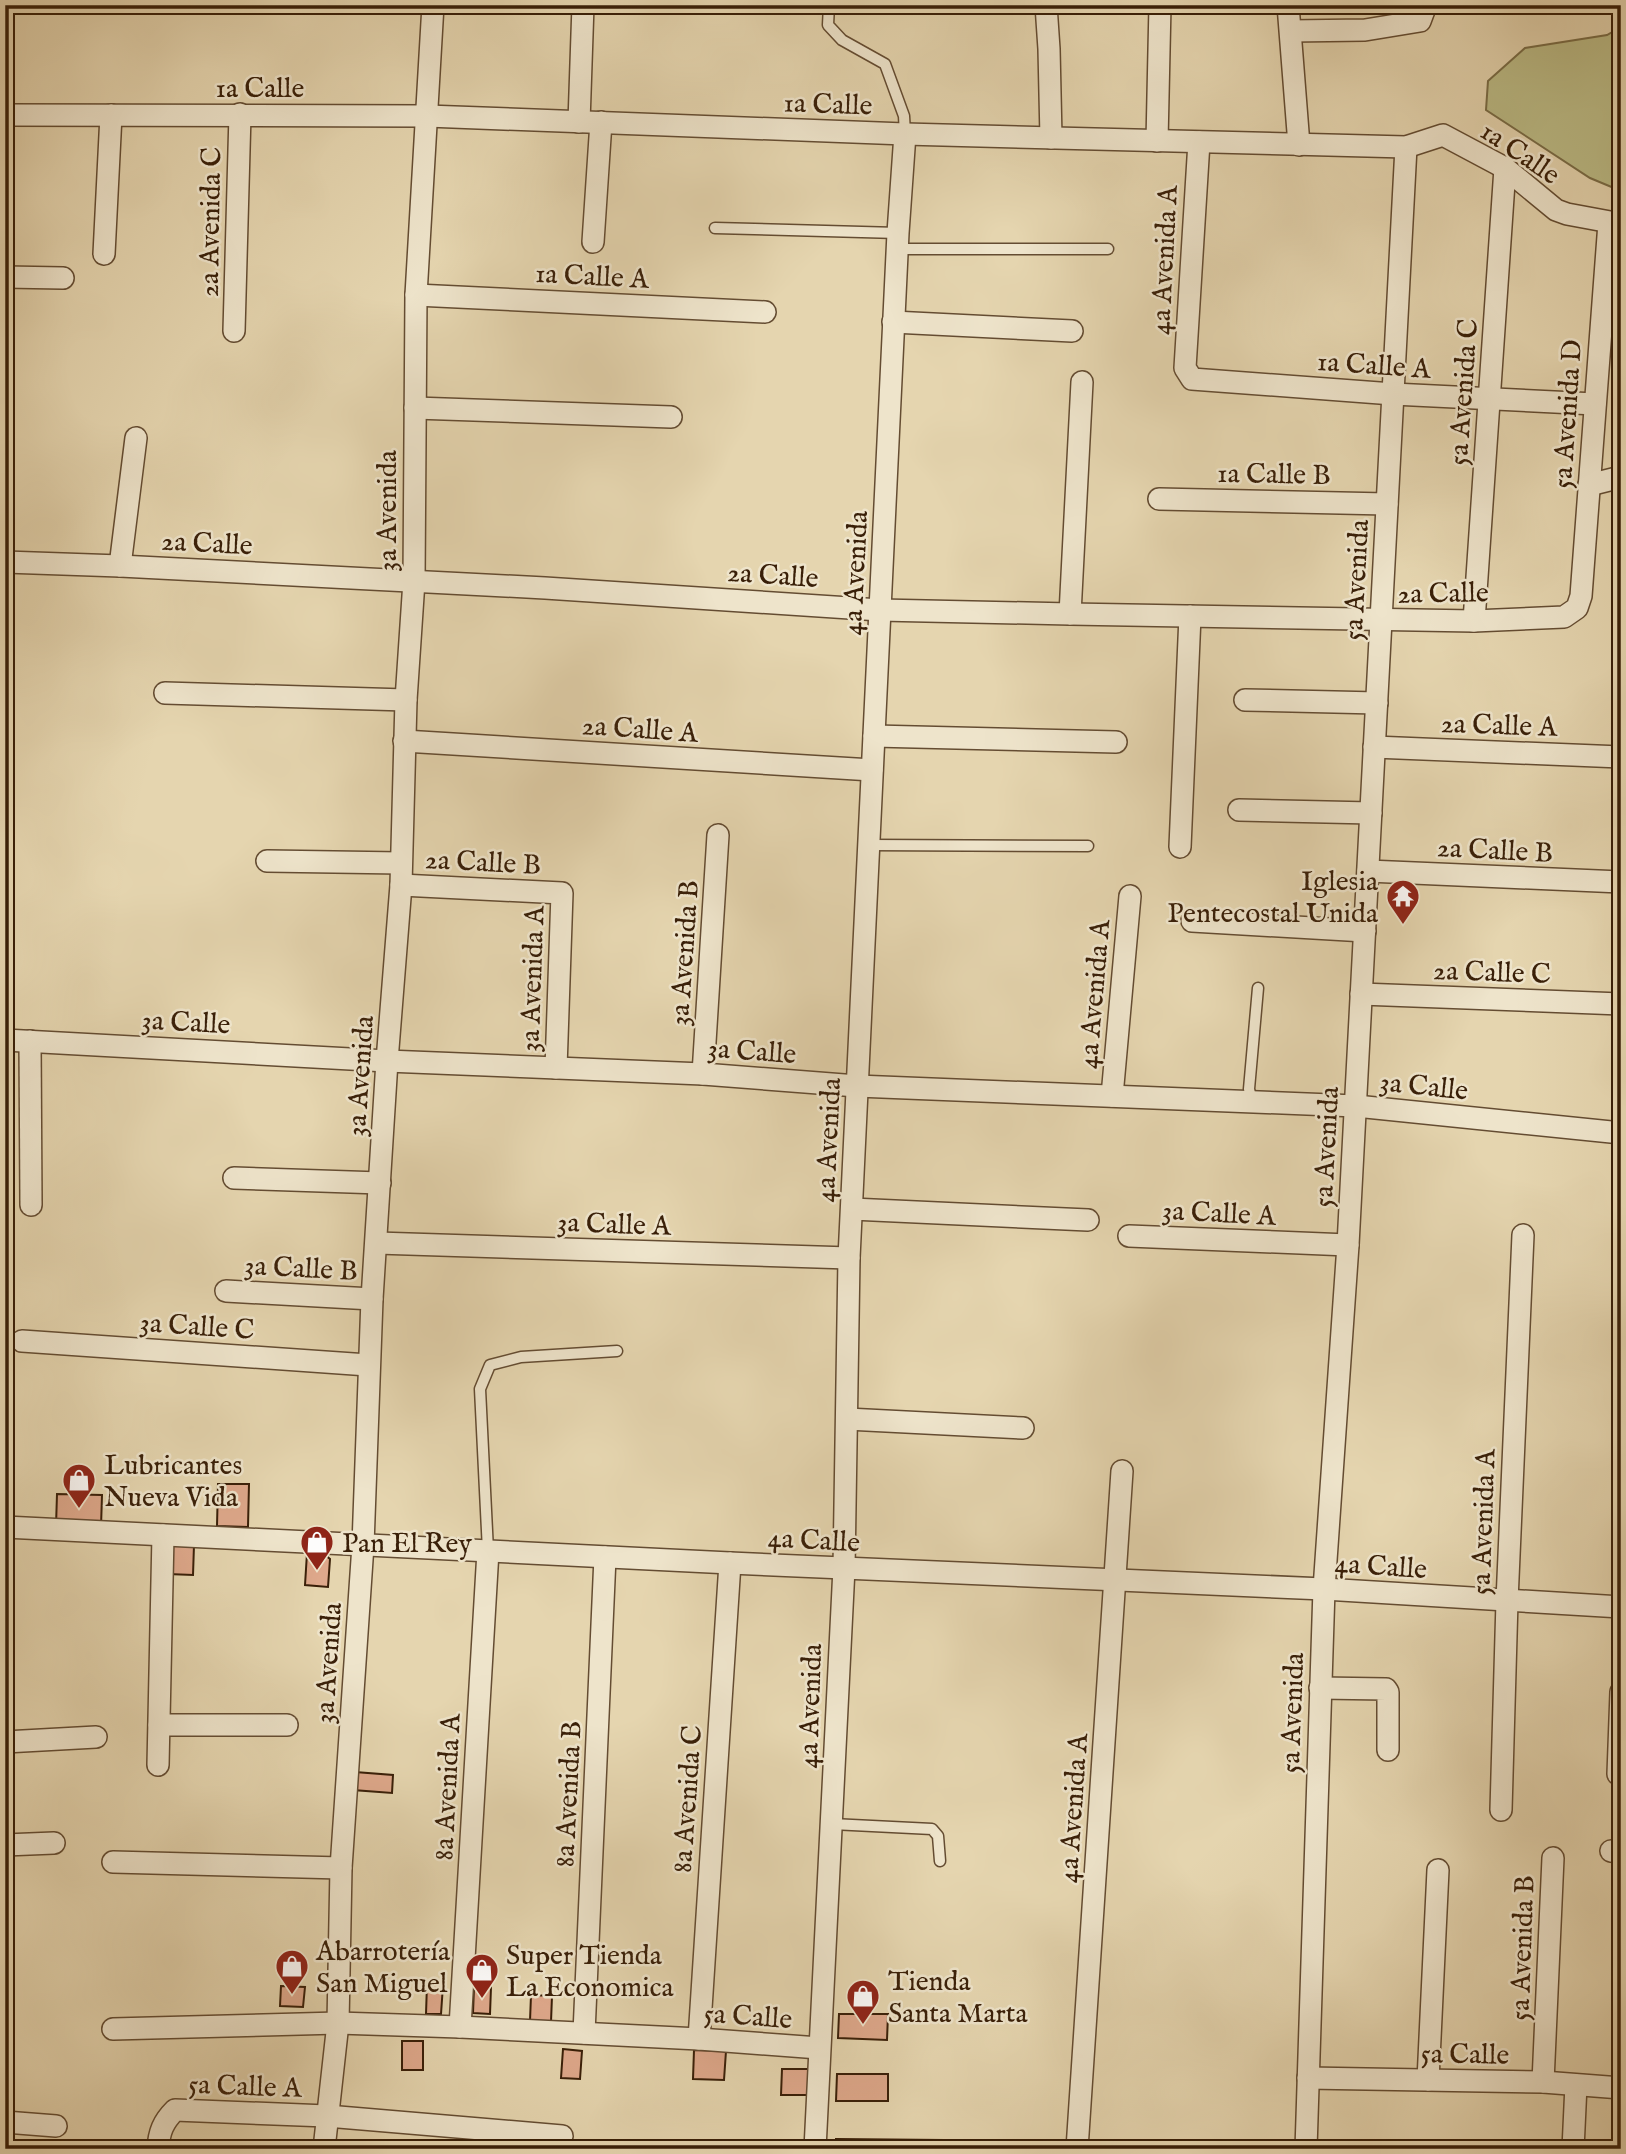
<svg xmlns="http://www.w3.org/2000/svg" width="1626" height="2154" viewBox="0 0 1626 2154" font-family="'IM FELL English',serif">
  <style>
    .green { fill: #bbbb86; stroke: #7a6d47; stroke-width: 2 }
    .building { fill: #dea88b; stroke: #391f08; stroke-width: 2 }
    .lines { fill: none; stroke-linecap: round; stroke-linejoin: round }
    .lane-casing { stroke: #644c32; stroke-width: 13 }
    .street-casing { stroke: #644c32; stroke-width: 24 }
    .lane { stroke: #eee4cb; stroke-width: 10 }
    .street { stroke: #eee4cb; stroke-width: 21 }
    .labels { text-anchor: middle; stroke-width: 5; stroke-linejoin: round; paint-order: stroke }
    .street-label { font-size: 28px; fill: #391f08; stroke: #eee4cb }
    .poi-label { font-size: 28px; fill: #391f08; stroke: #eee4cb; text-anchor: start }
  </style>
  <rect width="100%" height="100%" fill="#e5d5af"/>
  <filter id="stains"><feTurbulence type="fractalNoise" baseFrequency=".00286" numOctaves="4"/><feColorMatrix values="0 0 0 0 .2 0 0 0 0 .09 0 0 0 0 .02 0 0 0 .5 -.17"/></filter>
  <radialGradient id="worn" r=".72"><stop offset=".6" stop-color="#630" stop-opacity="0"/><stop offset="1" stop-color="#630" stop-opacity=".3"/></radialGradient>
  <!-- green -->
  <polygon class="green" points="1621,27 1621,191 1590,178 1486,110 1488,81 1525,48 1607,35"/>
  <!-- building -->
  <g class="building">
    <polygon points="218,1484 249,1484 248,1527 217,1526"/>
    <polygon points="57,1494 102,1495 101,1527 56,1526"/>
    <polygon points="170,1543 194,1545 193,1575 168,1574"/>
    <polygon points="307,1553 324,1554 330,1559 328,1587 305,1585"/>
    <polygon points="355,1772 393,1775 392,1793 353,1790"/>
    <polygon points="427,1984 443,1985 441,2014 426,2014"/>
    <polygon points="281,1986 305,1987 303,2007 280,2006"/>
    <polygon points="474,1987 491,1987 490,2014 473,2013"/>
    <polygon points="531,1995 552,1996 551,2022 530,2021"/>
    <polygon points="839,2014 888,2014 887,2040 838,2038"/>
    <rect x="402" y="2041" width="21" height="29"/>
    <polygon points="563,2049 582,2051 580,2079 561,2078"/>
    <polygon points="694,2050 726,2051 724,2080 693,2079"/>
    <polygon points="782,2069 811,2069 811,2095 781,2095"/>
    <polygon points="837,2074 888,2074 888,2101 836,2101"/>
    <polygon points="836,2139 943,2140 943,2149 836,2149"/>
  </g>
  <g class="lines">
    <defs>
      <g id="lane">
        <polyline points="829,5 828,25 842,40 885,64 904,116 905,134"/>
        <polyline points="715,228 898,233"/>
        <polyline points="897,249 1108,249"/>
        <polyline points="869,845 1088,846"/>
        <polyline points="1252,1102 1249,1089 1258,988"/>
        <polyline points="488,1551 480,1389 490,1365 521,1357 617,1351"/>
        <polyline points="832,1824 932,1829 938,1836 940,1861"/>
      </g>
      <g id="street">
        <polyline points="1046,5 1049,49 1051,138"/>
        <polyline points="1288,5 1299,145"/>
        <polyline points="1291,31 1365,30 1420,21 1426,5"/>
        <polyline points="5,115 427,116 905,134 1406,147 1443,135 1505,168 1556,210 1567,214 1621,224"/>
        <polyline points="579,122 583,5"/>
        <polyline points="1157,141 1160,5"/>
        <polyline points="1199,142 1185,368 1192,379 1393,394 1595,404"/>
        <polyline points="593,242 601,122"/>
        <polyline points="104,254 111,115"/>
        <polyline points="5,277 63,278"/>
        <polyline points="416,295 765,312"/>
        <polyline points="893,322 1072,331"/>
        <polyline points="234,331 240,114"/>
        <polyline points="415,408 671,417"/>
        <polyline points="1589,485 1621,477"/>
        <polyline points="1159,499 1387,504"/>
        <polyline points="5,562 120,566 545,588 880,610 1070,614 1474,621 1564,617 1577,608 1581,596 1609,223"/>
        <polyline points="120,566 136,438"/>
        <polyline points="1070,614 1082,382"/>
        <polyline points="1474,621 1505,168"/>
        <polyline points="165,693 406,700"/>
        <polyline points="1245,700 1377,703"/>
        <polyline points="874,736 1116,742"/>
        <polyline points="404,741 872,770"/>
        <polyline points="1374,747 1621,757"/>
        <polyline points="1239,810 1371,813"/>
        <polyline points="1180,847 1190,616"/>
        <polyline points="267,861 401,863"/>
        <polyline points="1368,871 1621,882"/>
        <polyline points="401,885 562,893 556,1068"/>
        <polyline points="1192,921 1365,931"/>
        <polyline points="1361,994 1621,1004"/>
        <polyline points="5,1040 387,1061 703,1074 857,1086 1356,1106 1621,1133"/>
        <polyline points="30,1041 31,1205"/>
        <polyline points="703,1074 718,835"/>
        <polyline points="1112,1096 1130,896"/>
        <polyline points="234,1178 380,1183"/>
        <polyline points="852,1209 1088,1220"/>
        <polyline points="1129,1236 1348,1245"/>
        <polyline points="377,1243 849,1258"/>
        <polyline points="226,1291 372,1299"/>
        <polyline points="22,1341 368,1365"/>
        <polyline points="847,1419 1023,1428"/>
        <polyline points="5,1527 730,1563 1324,1589 1621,1607"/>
        <polyline points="1320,1688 1386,1689 1388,1692 1388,1750"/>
        <polyline points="159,1725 287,1725"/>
        <polyline points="5,1742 96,1737"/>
        <polyline points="158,1765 163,1535"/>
        <polyline points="1618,1774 1621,1692"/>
        <polyline points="1501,1810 1507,1601 1523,1235"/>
        <polyline points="5,1845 54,1843"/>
        <polyline points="1611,1851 1621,1852"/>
        <polyline points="113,1862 341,1868"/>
        <polyline points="460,2027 488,1551"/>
        <polyline points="113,2029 338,2023 460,2027 699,2039 819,2048"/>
        <polyline points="584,2033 605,1557"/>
        <polyline points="699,2039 730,1563"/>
        <polyline points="1308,2078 1543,2082 1621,2088"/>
        <polyline points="1428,2080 1438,1870"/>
        <polyline points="1543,2082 1553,1858"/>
        <polyline points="5,2122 56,2126"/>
        <path d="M158,2149C159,2132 163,2122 175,2110L327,2116L562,2136"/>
        <polyline points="324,2149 338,2023 341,1868 363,1545 372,1299 387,1061 401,885 406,700 414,581 416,295 433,5"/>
        <polyline points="815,2149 844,1568 849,1258 898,233 905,134"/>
        <polyline points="1077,2149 1122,1471"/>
        <polyline points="1306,2149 1324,1589 1348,1245 1406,147"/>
        <polyline points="1573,2149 1576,2085"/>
      </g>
    </defs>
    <!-- lane casing -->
    <use href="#lane" class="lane-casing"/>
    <!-- street casing -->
    <use href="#street" class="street-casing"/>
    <!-- lane -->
    <use href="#lane" class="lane"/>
    <!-- street -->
    <use href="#street" class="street"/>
  </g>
  <!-- icons -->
  <defs>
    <symbol id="temple-pin" viewBox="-11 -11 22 30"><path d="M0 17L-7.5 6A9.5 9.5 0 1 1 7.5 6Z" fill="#8f2418" stroke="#eee4cb"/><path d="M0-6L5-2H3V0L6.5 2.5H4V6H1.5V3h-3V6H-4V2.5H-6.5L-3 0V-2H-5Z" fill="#fff"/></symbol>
    <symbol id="shop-pin" viewBox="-11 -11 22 30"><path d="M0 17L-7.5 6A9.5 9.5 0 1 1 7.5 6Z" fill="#8f2418" stroke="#eee4cb"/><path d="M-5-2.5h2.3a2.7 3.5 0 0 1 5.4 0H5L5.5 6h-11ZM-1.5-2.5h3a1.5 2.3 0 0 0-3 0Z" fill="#fff"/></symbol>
  </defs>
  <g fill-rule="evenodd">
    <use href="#temple-pin" x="1384" y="877" width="38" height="52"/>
    <use href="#shop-pin" x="60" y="1461" width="38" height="52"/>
    <use href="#shop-pin" x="298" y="1523" width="38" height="52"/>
    <use href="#shop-pin" x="273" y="1947" width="38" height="52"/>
    <use href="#shop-pin" x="463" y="1951" width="38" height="52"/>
    <use href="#shop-pin" x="844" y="1977" width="38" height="52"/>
  </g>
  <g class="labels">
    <!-- street labels -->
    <g class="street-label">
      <text x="260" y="97">1a Calle</text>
      <text transform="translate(828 103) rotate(2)" y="10">1a Calle</text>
      <text transform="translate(1521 152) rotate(34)" y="10">1a Calle</text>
      <text transform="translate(209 222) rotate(-89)" y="10">2a Avenida C</text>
      <text transform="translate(1163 260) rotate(-87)" y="10">4a Avenida A</text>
      <text transform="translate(592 275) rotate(3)" y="10">1a Calle A</text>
      <text transform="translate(1374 364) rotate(4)" y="10">1a Calle A</text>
      <text transform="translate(1462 392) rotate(-86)" y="10">5a Avenida C</text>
      <text transform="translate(1566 414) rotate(-86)" y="10">5a Avenida D</text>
      <text transform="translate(1274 473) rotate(1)" y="10">1a Calle B</text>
      <text transform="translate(386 511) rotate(-90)" y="10">3a Avenida</text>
      <text transform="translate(207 542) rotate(3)" y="10">2a Calle</text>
      <text transform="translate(854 573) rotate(-87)" y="10">4a Avenida</text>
      <text transform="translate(773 574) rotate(4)" y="10">2a Calle</text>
      <text transform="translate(1355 580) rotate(-87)" y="10">5a Avenida</text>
      <text transform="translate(1443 592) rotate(-1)" y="10">2a Calle</text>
      <text transform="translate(1499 724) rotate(2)" y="10">2a Calle A</text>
      <text transform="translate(640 728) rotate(4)" y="10">2a Calle A</text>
      <text transform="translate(1495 849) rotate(3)" y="10">2a Calle B</text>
      <text transform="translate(483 861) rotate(3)" y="10">2a Calle B</text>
      <text transform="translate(683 953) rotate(-86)" y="10">3a Avenida B</text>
      <text transform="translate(1492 971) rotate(2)" y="10">2a Calle C</text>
      <text transform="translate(531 979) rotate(-88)" y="10">3a Avenida A</text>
      <text transform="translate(1093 994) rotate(-85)" y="10">4a Avenida A</text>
      <text transform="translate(186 1021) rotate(3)" y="10">3a Calle</text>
      <text transform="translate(752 1050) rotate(4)" y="10">3a Calle</text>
      <text transform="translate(359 1076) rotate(-86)" y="10">3a Avenida</text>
      <text transform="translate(1424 1085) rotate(6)" y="10">3a Calle</text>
      <text transform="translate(827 1140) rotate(-87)" y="10">4a Avenida</text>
      <text transform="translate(1325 1147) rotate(-87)" y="10">5a Avenida</text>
      <text transform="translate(1219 1212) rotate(3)" y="10">3a Calle A</text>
      <text transform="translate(614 1223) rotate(2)" y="10">3a Calle A</text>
      <text transform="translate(301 1267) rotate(3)" y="10">3a Calle B</text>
      <text transform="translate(197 1325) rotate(4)" y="10">3a Calle C</text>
      <text transform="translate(1482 1522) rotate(-88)" y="10">5a Avenida A</text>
      <text transform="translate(814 1539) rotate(3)" y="10">4a Calle</text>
      <text transform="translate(1381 1565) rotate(4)" y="10">4a Calle</text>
      <text transform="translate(327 1663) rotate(-86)" y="10">3a Avenida</text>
      <text transform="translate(809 1706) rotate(-88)" y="10">4a Avenida</text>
      <text transform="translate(1291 1713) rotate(-88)" y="10">5a Avenida</text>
      <text transform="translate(446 1787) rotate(-87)" y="10">8a Avenida A</text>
      <text transform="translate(567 1794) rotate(-87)" y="10">8a Avenida B</text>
      <text transform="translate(686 1799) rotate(-86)" y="10">8a Avenida C</text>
      <text transform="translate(1072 1808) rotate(-86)" y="10">4a Avenida A</text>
      <text transform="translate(1521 1948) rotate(-88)" y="10">5a Avenida B</text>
      <text transform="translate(748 2015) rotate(4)" y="10">5a Calle</text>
      <text transform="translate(1465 2053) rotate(1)" y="10">5a Calle</text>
      <text transform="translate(245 2085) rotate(2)" y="10">5a Calle A</text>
    </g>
    <!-- poi labels -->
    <g class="poi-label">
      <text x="1378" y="890" text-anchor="end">Iglesia<tspan x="1378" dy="32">Pentecostal Unida</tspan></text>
      <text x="104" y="1474">Lubricantes<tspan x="104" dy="32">Nueva Vida</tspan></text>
      <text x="342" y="1552">Pan El Rey</text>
      <text x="316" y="1960">Abarrotería<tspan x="316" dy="32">San Miguel</tspan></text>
      <text x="506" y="1964">Super Tienda<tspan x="506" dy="32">La Economica</tspan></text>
      <text x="888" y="1990">Tienda<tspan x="888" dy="32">Santa Marta</tspan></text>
    </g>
  </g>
  <!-- margin -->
  <rect width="1626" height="2154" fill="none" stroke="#e5d5af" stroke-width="28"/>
  <rect x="7" y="7" width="1612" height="2140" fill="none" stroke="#391f08" stroke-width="3.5"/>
  <rect x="14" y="14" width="1598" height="2126" fill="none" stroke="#391f08" stroke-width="2"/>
  <rect width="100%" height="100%" filter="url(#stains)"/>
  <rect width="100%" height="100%" fill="url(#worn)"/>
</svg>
